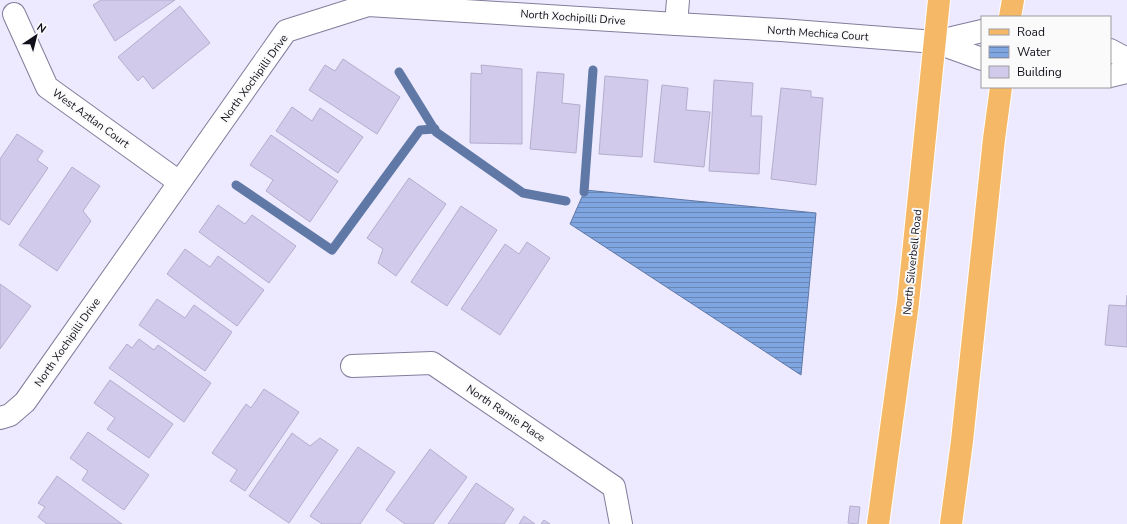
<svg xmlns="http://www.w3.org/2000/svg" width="1127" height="524" viewBox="0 0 1127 524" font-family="'Nunito Sans',sans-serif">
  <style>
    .water { fill: url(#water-rules); stroke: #5f78a6 }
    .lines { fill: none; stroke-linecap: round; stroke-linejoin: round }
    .stream { stroke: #5f78a6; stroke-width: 9 }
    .building { fill: #d1caeb; stroke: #b4aece }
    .minor-casing { stroke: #837d9b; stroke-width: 24 }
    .major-casing { stroke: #fff; stroke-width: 24 }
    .minor { stroke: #fff; stroke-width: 22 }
    .major { stroke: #f5b866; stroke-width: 22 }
    .labels { text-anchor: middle; stroke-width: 4; stroke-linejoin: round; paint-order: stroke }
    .street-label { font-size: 11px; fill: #110e19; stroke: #fafafa }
  </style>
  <defs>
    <pattern id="water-rules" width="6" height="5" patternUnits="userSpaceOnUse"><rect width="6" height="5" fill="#80a6e2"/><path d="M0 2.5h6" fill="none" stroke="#6786b6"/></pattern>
  </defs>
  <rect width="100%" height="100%" fill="#ede9fe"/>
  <!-- water -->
  <polygon class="water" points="585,190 816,213 801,375 570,224"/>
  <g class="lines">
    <!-- stream -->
    <g class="stream">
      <polyline points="399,72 436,132 523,193 566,201"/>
      <polyline points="236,185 332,250 420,130 435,129"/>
      <polyline points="584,192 593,70"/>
    </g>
  </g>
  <!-- building -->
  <g class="building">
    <polygon points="101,0 175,0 115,41 93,5"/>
    <polygon points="180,6 210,43 153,89 143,76 138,81 118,57"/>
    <polygon points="343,59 400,97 377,134 309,90 325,65 335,71"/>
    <polygon points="481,65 522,69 522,144 470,143 471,73 482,74"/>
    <polygon points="537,72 564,74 562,103 580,105 576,153 530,149"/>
    <polygon points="605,76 648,80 642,157 599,154"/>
    <polygon points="714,80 753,83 751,116 762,116 759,174 709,171"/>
    <polygon points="662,85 688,88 686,110 710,112 704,167 654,162"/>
    <polygon points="781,88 811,91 811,97 823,98 816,185 771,179"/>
    <polygon points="292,107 312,121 320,108 363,137 338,173 276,131"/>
    <polygon points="17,134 43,151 37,160 48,168 9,225 0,219 0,159"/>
    <polygon points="271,135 338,181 310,222 266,191 273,180 250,165"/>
    <polygon points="72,167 100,186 83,211 91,221 57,271 19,245"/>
    <polygon points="409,178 446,204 396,276 378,263 383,249 367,238"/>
    <polygon points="218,205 245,224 252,215 296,246 269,283 199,232"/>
    <polygon points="461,206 497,230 447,306 411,282"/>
    <polygon points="527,242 550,258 500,335 461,309 505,244 519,254"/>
    <polygon points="185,249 210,267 218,256 264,290 237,326 167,274"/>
    <polygon points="0,284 31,306 0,349"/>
    <polygon points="1127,295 1127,347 1105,345 1109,305 1126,306"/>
    <polygon points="157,299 185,318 194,305 232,332 205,371 139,325"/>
    <polygon points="139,339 154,350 158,345 211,383 184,422 109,368 127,344 132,348"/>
    <polygon points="110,380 173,424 149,458 107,429 115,418 94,403"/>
    <polygon points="264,389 299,412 245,491 230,481 237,470 212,453 246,404 251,408"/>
    <polygon points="88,432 149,475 124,510 82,480 88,471 70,458"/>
    <polygon points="292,433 310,446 320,438 338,450 289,523 249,496"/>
    <polygon points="358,447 395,472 360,524 322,524 310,516"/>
    <polygon points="430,449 467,477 433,524 405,524 386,510"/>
    <polygon points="57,476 122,524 47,524 38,517 45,507 38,503"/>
    <polygon points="476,483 514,509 504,524 448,524"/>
    <polygon points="850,506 860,507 858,524 848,523"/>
    <polygon points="524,516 535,524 519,524"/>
    <polygon points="544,520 550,524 541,524"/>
  </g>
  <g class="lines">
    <defs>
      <g id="minor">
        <polyline points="678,0 676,24 781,30 935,42 982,31"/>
        <polyline points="14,14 47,87 179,182"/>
        <polyline points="935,42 982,59"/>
        <polyline points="1110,50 1127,59"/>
        <polyline points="1110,76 1127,72"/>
        <polyline points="352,366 432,363 614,487 621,524"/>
        <polyline points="0,418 10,415 25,402 286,31 368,5 676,24"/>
      </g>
      <g id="major">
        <polyline points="1010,17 1013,0"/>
        <polyline points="878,524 908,303 939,0"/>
        <polyline points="951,524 962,441 994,139 1001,87"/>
      </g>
    </defs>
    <!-- minor casing -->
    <use href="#minor" class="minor-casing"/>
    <!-- major casing -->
    <use href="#major" class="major-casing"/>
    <!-- minor -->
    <use href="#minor" class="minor"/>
    <!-- major -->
    <use href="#major" class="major"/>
  </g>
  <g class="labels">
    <!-- street labels -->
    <g class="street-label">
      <text transform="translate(573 17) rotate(4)" y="4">North Xochipilli Drive</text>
      <text transform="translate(818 33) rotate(4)" y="4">North Mechica Court</text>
      <text transform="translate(254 78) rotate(-54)" y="4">North Xochipilli Drive</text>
      <text transform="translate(91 118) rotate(36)" y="4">West Aztlan Court</text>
      <text transform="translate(912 262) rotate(-84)" y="4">North Silverbell Road</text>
      <text transform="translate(67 342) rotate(-55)" y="4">North Xochipilli Drive</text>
      <text transform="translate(506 413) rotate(34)" y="4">North Ramie Place</text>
    </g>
  </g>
  <!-- legend -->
  <rect x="981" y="16" width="130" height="72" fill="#fafafa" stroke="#9d9ca0"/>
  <rect x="989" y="29" width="20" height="6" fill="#f5b866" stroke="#9d9ca0"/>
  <text x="1017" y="36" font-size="12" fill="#110e19">Road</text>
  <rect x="989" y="46" width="20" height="12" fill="url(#water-rules)" stroke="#9d9ca0"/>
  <text x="1017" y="56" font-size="12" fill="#110e19">Water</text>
  <rect x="989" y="66" width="20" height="12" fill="#d1caeb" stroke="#9d9ca0"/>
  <text x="1017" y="76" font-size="12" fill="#110e19">Building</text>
  <!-- north arrow -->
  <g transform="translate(36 36) rotate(35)" stroke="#fafafa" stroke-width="3" paint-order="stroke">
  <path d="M0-3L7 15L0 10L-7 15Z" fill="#110e19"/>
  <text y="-6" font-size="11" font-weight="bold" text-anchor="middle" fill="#110e19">N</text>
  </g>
</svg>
